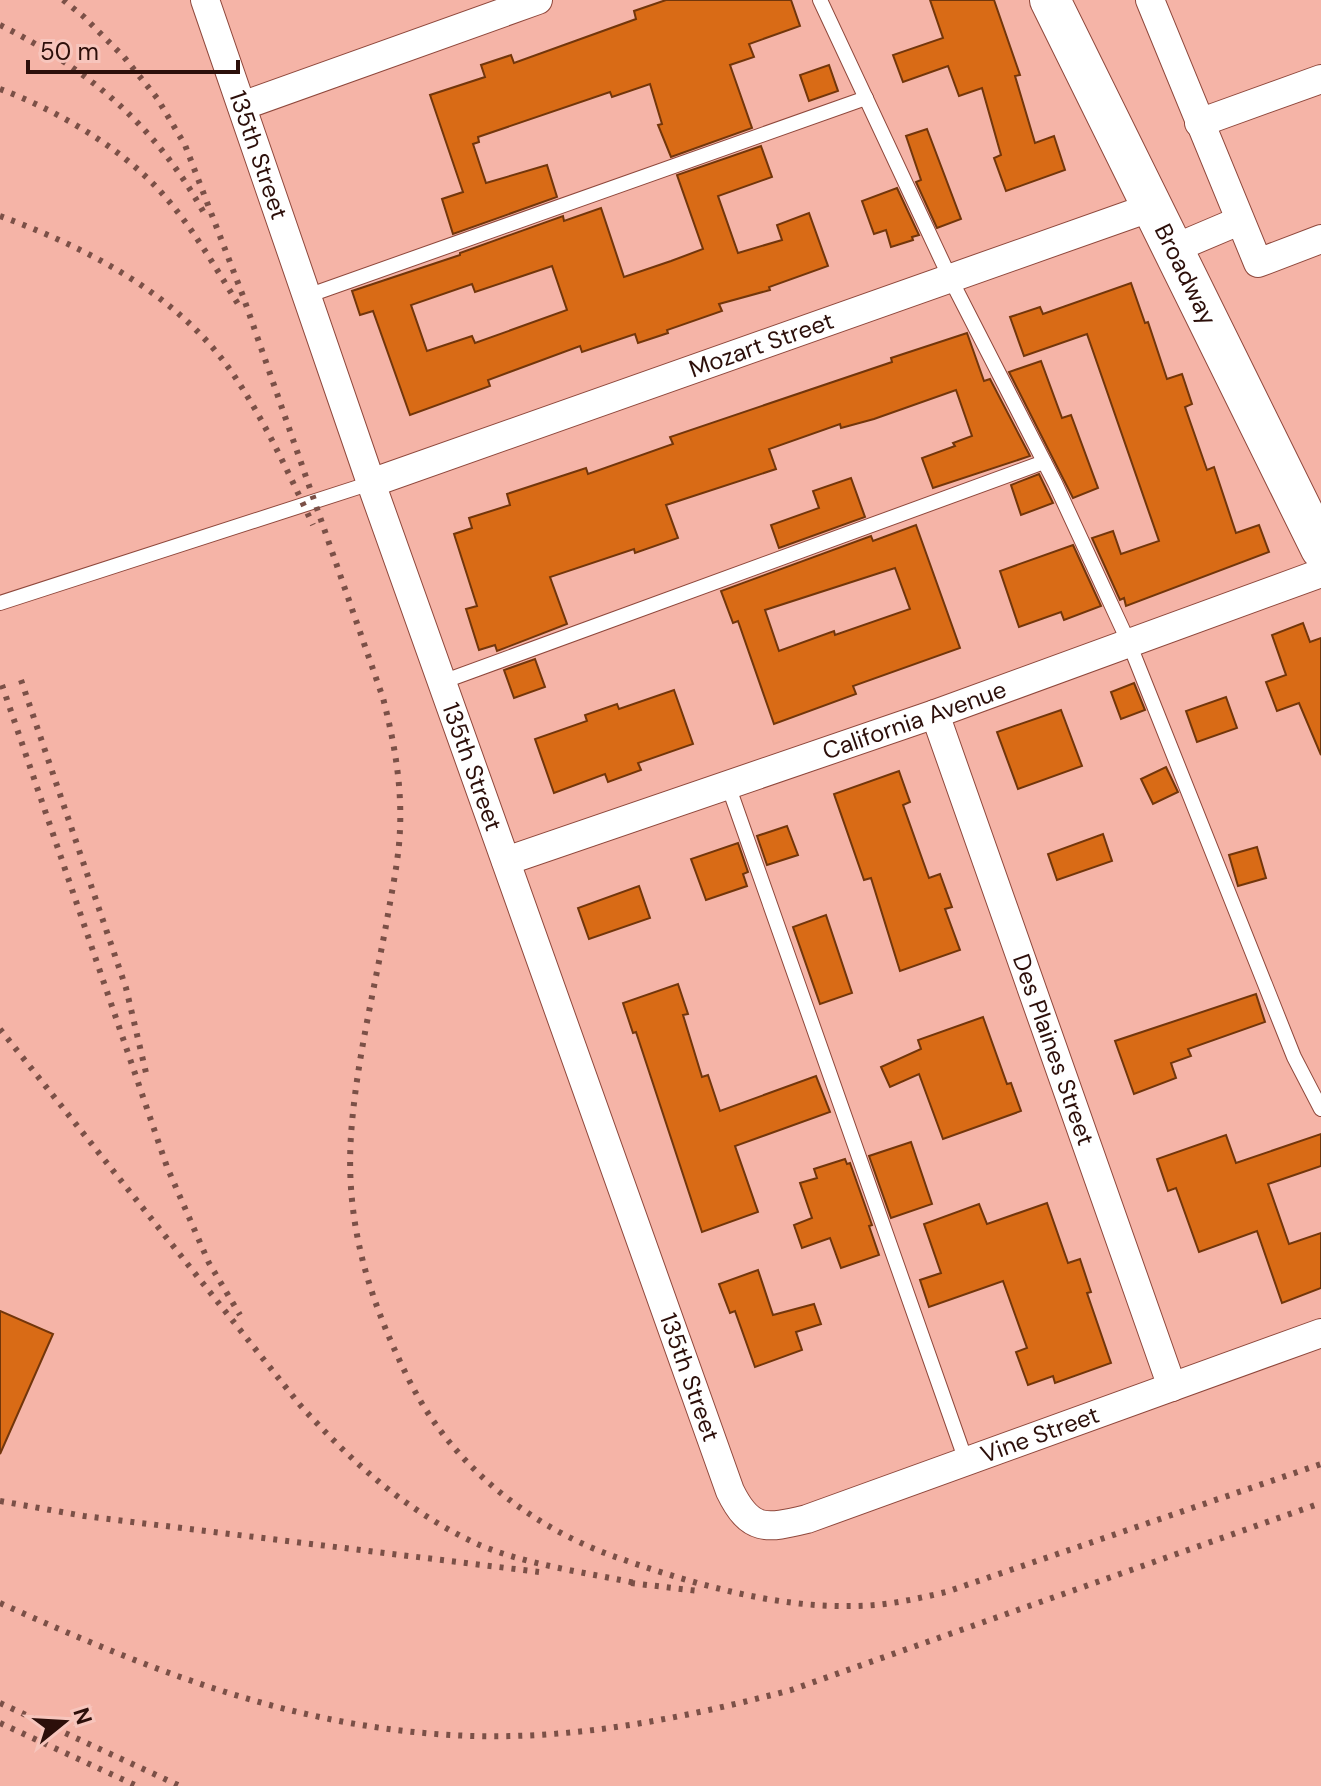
<svg xmlns="http://www.w3.org/2000/svg" width="1321" height="1786" viewBox="0 0 1321 1786" font-family="'DM Sans',sans-serif">
  <style>
    .building { fill: #d96b16; stroke: #72360b; stroke-width: 2; fill-rule: evenodd }
    .lines { fill: none; stroke-linecap: round; stroke-linejoin: round }
    .lane-casing { stroke: #8f483c; stroke-width: 16 }
    .street-casing { stroke: #8f483c; stroke-width: 30 }
    .secondary-casing { stroke: #8f483c; stroke-width: 42 }
    .lane { stroke: #fff; stroke-width: 14 }
    .street { stroke: #fff; stroke-width: 28 }
    .secondary { stroke: #fff; stroke-width: 40 }
    .rail { stroke: #7b5047; stroke-width: 6; stroke-dasharray: 4 8; stroke-linecap: butt }
    .labels { text-anchor: middle; stroke-width: 6; stroke-linejoin: round; paint-order: stroke }
    .street-label { font-size: 24px; fill: #2c0f0a; stroke: #f7c5bc }
  </style>
  <rect width="100%" height="100%" fill="#f5b4a7"/>
  <!-- building -->
  <g class="building">
    <polygon points="666,0 791,0 800,26 749,44 754,57 730,65 752,128 671,157 658,125 662,124 650,84 612,97 610,92 478,137 479,142 473,144 486,183 547,165 557,197 453,234 442,199 463,192 430,95 485,77 481,65 511,55 514,63 636,19 634,11"/>
    <polygon points="930,0 994,0 1020,75 1015,76 1035,143 1054,136 1065,170 1006,191 994,158 1001,155 982,88 959,96 948,66 903,82 893,55 943,38"/>
    <polygon points="829,65 838,91 809,101 800,75"/>
    <polygon points="927,129 961,219 937,228 916,182 921,180 906,136"/>
    <path d="M761,146L772,177L718,196L738,253L782,240L777,225L809,213L828,266L769,287L770,290L719,304L722,311L667,330L668,333L638,343L635,334L582,352L580,346L488,380L490,386L410,415L373,311L360,315L352,291L460,255V253L563,216L564,221L601,208L624,277L671,261L703,249L677,175ZM552,266L567,310L475,343L472,336L427,351L411,305L472,284L475,292Z"/>
    <polygon points="897,188 919,235 912,237 913,240 891,247 886,230 874,234 862,201"/>
    <polygon points="1131,283 1145,323 1148,322 1167,379 1182,374 1192,404 1185,407 1207,470 1214,467 1236,533 1259,525 1269,552 1126,606 1124,598 1120,600 1092,538 1113,531 1121,554 1159,541 1087,334 1024,356 1010,317 1040,307 1043,314"/>
    <polygon points="967,333 984,381 990,379 1030,456 933,488 922,458 955,446 953,443 972,436 956,390 874,419 841,428 840,424 769,449 776,469 666,505 678,538 635,553 634,549 550,577 567,624 497,651 495,645 479,650 466,609 477,606 454,534 472,528 469,518 510,505 507,494 586,468 588,474 673,444 670,437 892,362 891,358"/>
    <polygon points="1041,361 1062,418 1071,415 1098,488 1073,498 1009,372"/>
    <polygon points="1039,474 1053,503 1021,515 1011,485"/>
    <polygon points="851,478 865,517 779,548 771,525 819,508 813,491"/>
    <path d="M916,525L960,648L853,686L856,694L774,724L738,621L733,623L721,591L871,536L873,541ZM895,568L910,609L835,635L834,631L779,651L765,610Z"/>
    <polygon points="1073,545 1101,606 1064,620 1061,612 1019,627 1000,571"/>
    <polygon points="1303,623 1310,642 1321,638 1321,755 1299,703 1277,711 1266,682 1286,675 1272,635"/>
    <polygon points="535,659 545,687 514,698 504,670"/>
    <polygon points="1134,683 1145,710 1121,719 1111,692"/>
    <polygon points="674,690 693,744 638,763 641,770 608,782 605,774 554,793 535,739 587,721 585,715 617,704 619,709"/>
    <polygon points="1226,697 1237,728 1197,742 1186,711"/>
    <polygon points="1061,710 1082,766 1018,789 997,732"/>
    <polygon points="1166,767 1178,792 1153,804 1141,779"/>
    <polygon points="899,771 910,802 903,805 929,878 940,874 952,907 945,909 960,950 900,971 871,878 864,880 834,794"/>
    <polygon points="787,826 798,855 767,865 757,836"/>
    <polygon points="1103,834 1112,861 1057,880 1048,854"/>
    <polygon points="738,843 748,872 743,874 747,886 706,900 691,859"/>
    <polygon points="1257,847 1266,878 1238,886 1229,855"/>
    <polygon points="639,886 650,918 589,939 578,908"/>
    <polygon points="826,915 852,993 820,1004 793,927"/>
    <polygon points="678,984 688,1014 683,1015 702,1077 708,1075 720,1111 816,1076 830,1112 735,1146 758,1212 702,1232 636,1032 633,1033 623,1003"/>
    <polygon points="1256,994 1265,1022 1188,1049 1191,1056 1171,1063 1176,1078 1134,1094 1115,1041"/>
    <polygon points="983,1017 1007,1084 1011,1083 1021,1111 943,1139 919,1074 890,1087 881,1067 921,1049 918,1040"/>
    <polygon points="1321,1134 1321,1166 1268,1184 1289,1244 1321,1233 1321,1288 1282,1303 1257,1231 1199,1252 1176,1188 1168,1191 1157,1159 1226,1135 1236,1163"/>
    <polygon points="911,1142 932,1204 891,1218 869,1156"/>
    <polygon points="845,1159 847,1164 850,1163 872,1225 869,1226 879,1255 841,1268 830,1238 802,1248 794,1225 812,1218 800,1183 817,1178 814,1169"/>
    <polygon points="1047,1203 1068,1263 1080,1259 1091,1292 1087,1293 1111,1363 1055,1383 1053,1376 1028,1385 1016,1352 1027,1348 1003,1281 929,1307 920,1280 941,1273 924,1224 979,1204 987,1224"/>
    <polygon points="758,1270 773,1315 814,1304 821,1324 796,1332 802,1350 755,1367 735,1311 730,1313 719,1284"/>
    <polygon points="0,1311 53,1334 0,1454"/>
  </g>
  <g class="lines">
    <defs>
      <g id="lane">
        <polyline points="820,0 950,278 1055,483 1129,643 1294,1057 1321,1109"/>
        <polyline points="307,296 866,98"/>
        <polyline points="0,603 371,483"/>
        <polyline points="442,682 1044,462"/>
        <polyline points="728,785 966,1461"/>
      </g>
      <g id="street">
        <path id="s1" d="M205,0L371,483L730,1491C750,1532 766,1529 807,1519L1321,1333"/>
        <polyline points="1150,0 1258,263 1321,239"/>
        <polyline points="242,106 538,0"/>
        <polyline points="1199,123 1321,79"/>
        <polyline points="1173,249 1239,221"/>
        <path id="s2" d="M371,483L1152,207"/>
        <path id="s3" d="M935,714L1172,1387"/>
        <path id="s4" d="M506,861L935,714L1321,573"/>
      </g>
      <g id="secondary">
        <path id="s5" d="M1050,0L1321,549"/>
      </g>
    </defs>
    <!-- lane casing -->
    <use href="#lane" class="lane-casing"/>
    <!-- street casing -->
    <use href="#street" class="street-casing"/>
    <!-- secondary casing -->
    <use href="#secondary" class="secondary-casing"/>
    <!-- lane -->
    <use href="#lane" class="lane"/>
    <!-- street -->
    <use href="#street" class="street"/>
    <!-- secondary -->
    <use href="#secondary" class="secondary"/>
    <!-- rail -->
    <g class="rail">
      <path d="M63,0L83,16L124,57L157,98L185,145L243,296L383,698C394,741 402,784 400,829C399,859 392,890 387,920C374,991 356,1063 351,1135C345,1226 370,1302 410,1382C451,1463 526,1524 610,1555C687,1582 772,1608 854,1606C885,1606 916,1599 946,1592L1321,1464"/>
      <path d="M0,25C88,69 156,126 204,213"/>
      <path d="M0,89C56,110 119,146 160,191C191,225 214,265 238,304"/>
      <path d="M0,216C88,248 179,295 233,374C265,421 289,474 313,525"/>
      <polyline points="21,680 126,988 147,1077"/>
      <polyline points="2,685 167,1167 209,1263 240,1315"/>
      <path d="M0,1029L300,1405C352,1462 402,1508 473,1542C520,1564 589,1573 640,1584"/>
      <polyline points="0,1501 84,1516 539,1572"/>
      <polyline points="631,1583 698,1591"/>
      <path d="M0,1603C154,1672 302,1731 474,1736C581,1739 688,1717 791,1690L1321,1503"/>
      <polyline points="0,1703 180,1786"/>
      <polyline points="0,1723 137,1786"/>
    </g>
  </g>
  <g class="labels">
    <!-- street labels -->
    <g class="street-label">
      <text dy="8" stroke="none"><textPath href="#s1" startOffset="164">135th Street</textPath></text>
      <text dy="8" stroke="none"><textPath href="#s5" startOffset="306">Broadway</textPath></text>
      <text dy="8" stroke="none"><textPath href="#s2" startOffset="414">Mozart Street</textPath></text>
      <text dy="8" stroke="none"><textPath href="#s4" startOffset="432">California Avenue</textPath></text>
      <text dy="8" stroke="none"><textPath href="#s1" startOffset="812">135th Street</textPath></text>
      <text dy="8" stroke="none"><textPath href="#s3" startOffset="356">Des Plaines Street</textPath></text>
      <text dy="8" stroke="none"><textPath href="#s1" startOffset="1460">135th Street</textPath></text>
      <text dy="8" stroke="none"><textPath href="#s1" startOffset="1922">Vine Street</textPath></text>
    </g>
  </g>
  <!-- north arrow -->
  <g transform="translate(64 1722) rotate(72)" stroke="#f7c5bc" stroke-width="6" paint-order="stroke">
  <path d="M0-6L14 30L0 20L-14 30Z" fill="#2c0f0a"/>
  <text y="-12" font-size="22" font-weight="bold" text-anchor="middle" fill="#2c0f0a">N</text>
  </g>
  <!-- scale -->
  <path d="M28 60v12h210v-12" fill="none" stroke="#2c0f0a" stroke-width="4"/>
  <text x="40" y="60" font-size="24" fill="#2c0f0a" stroke="#f7c5bc" stroke-width="6" paint-order="stroke">50 m</text>
</svg>
